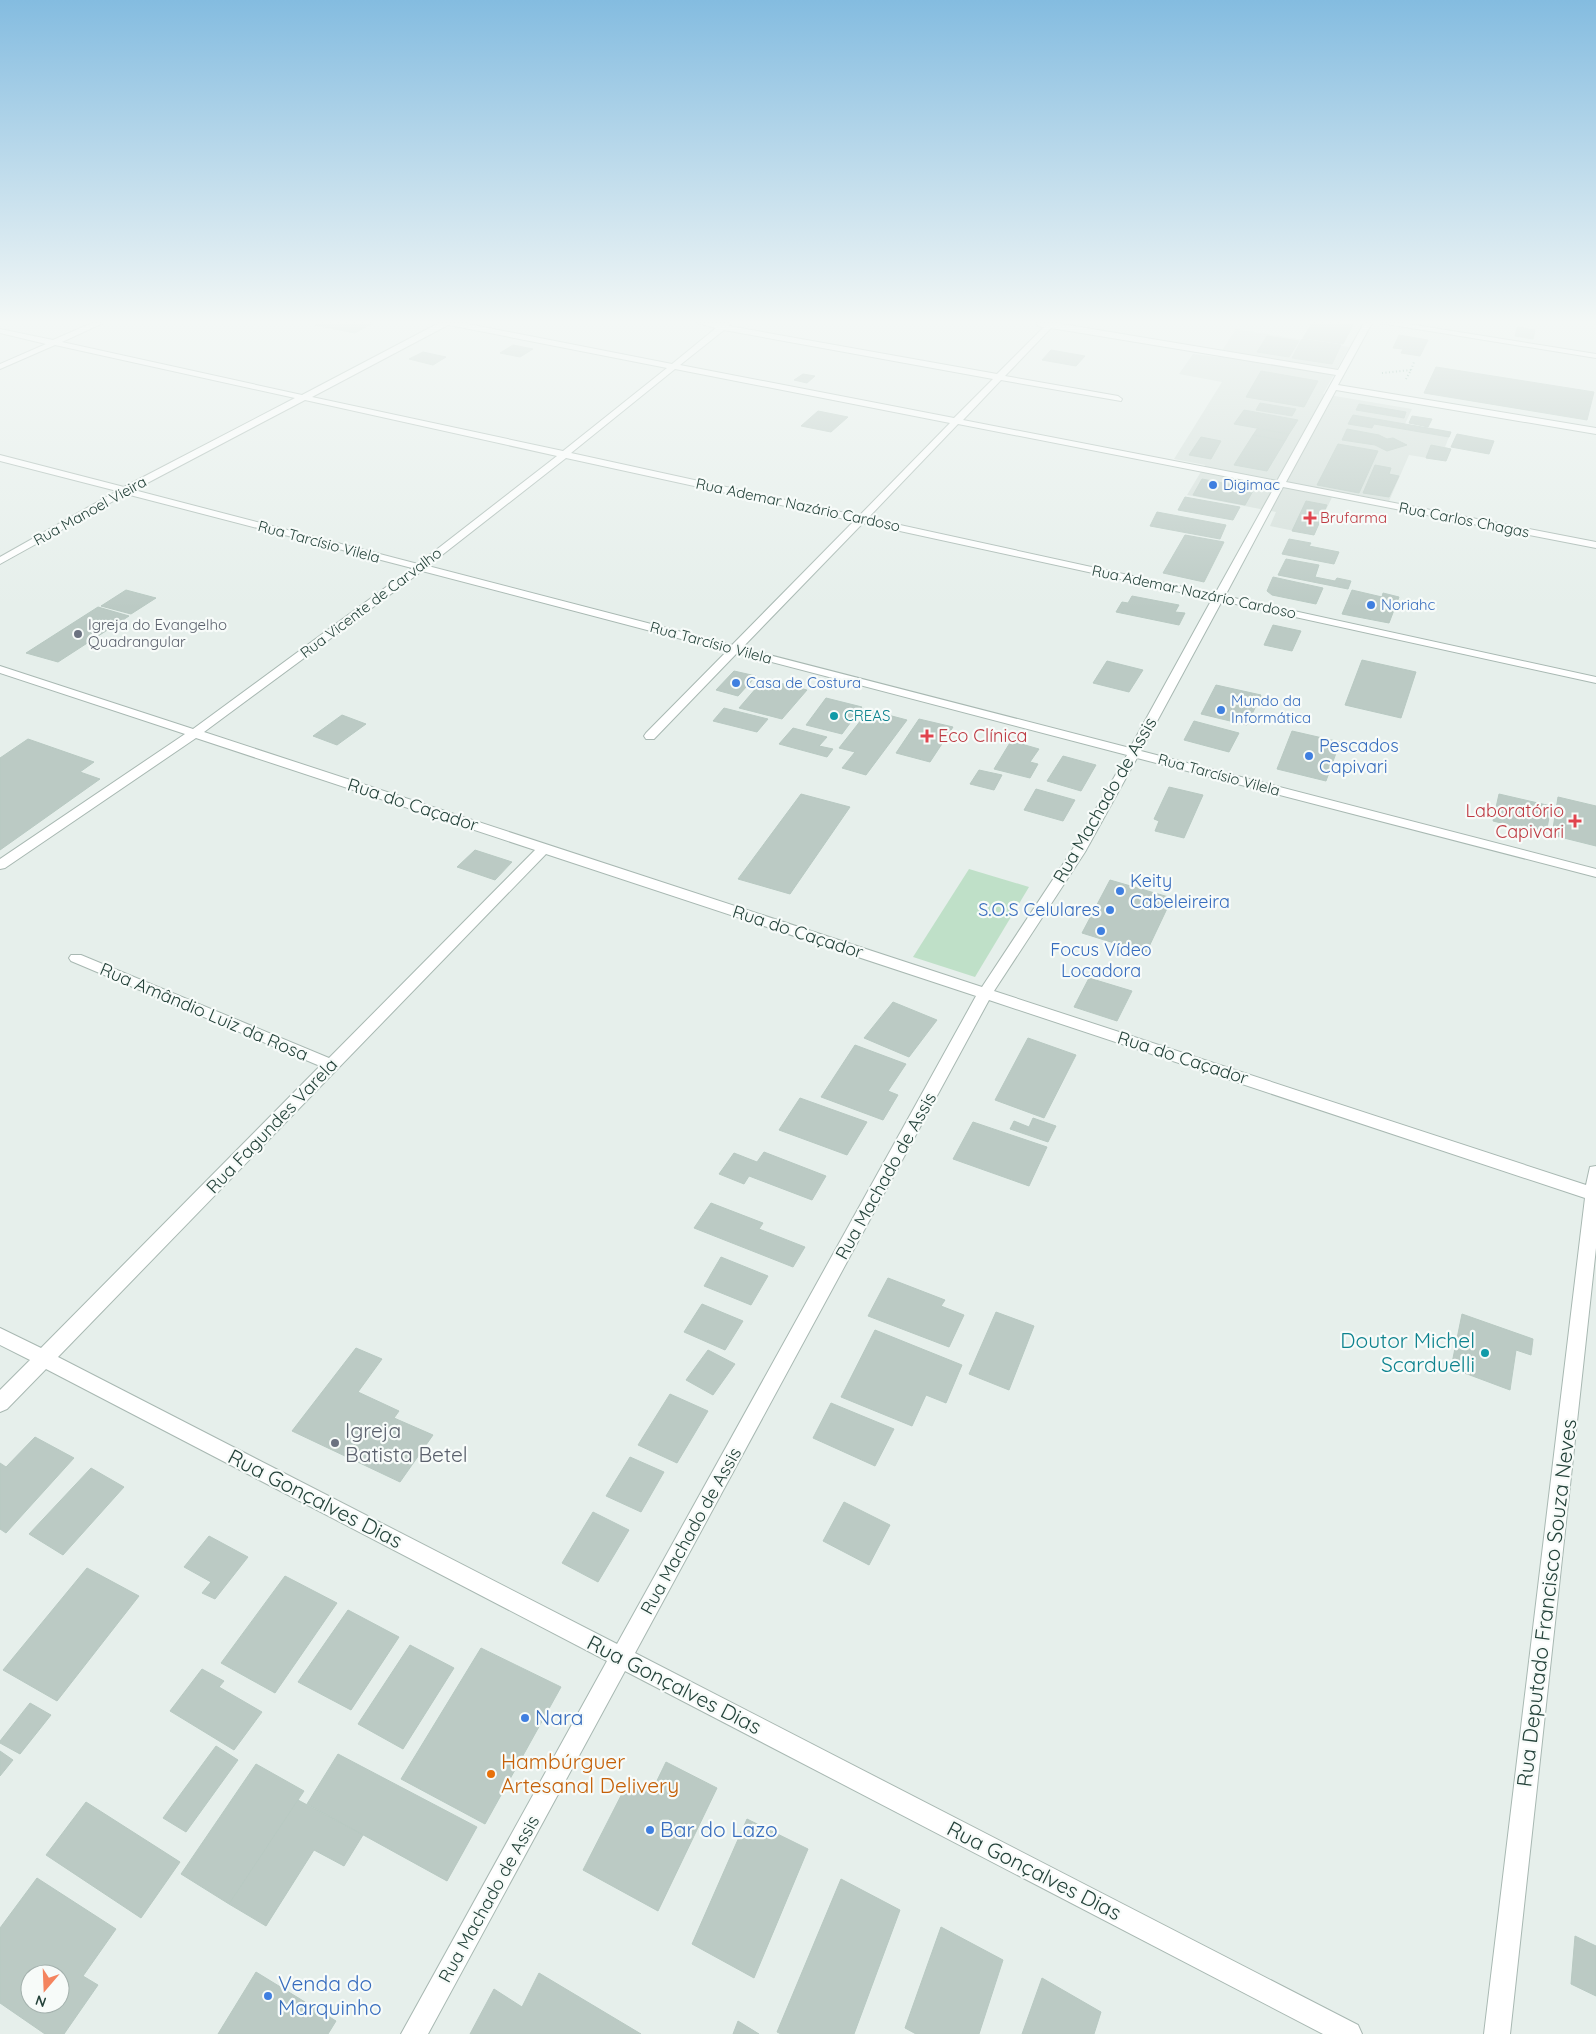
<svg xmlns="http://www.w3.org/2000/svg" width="1596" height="2034" viewBox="0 0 1596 2034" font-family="Quicksand,sans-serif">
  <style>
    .built { fill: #d4dfda }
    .green { fill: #bfe0c8 }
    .building { fill: #bbcac4; stroke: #b8c9c2; fill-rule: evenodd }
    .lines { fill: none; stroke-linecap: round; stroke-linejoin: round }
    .minor-casing { stroke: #a8b8b2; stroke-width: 2 }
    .path { stroke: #86b3a5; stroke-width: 2; stroke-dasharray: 1 2.5; stroke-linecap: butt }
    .minor { fill: #fff; fill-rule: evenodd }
    .shop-dot { fill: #3f7fe0; stroke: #f7fbf9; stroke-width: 2 }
    .health-dot { fill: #e0444e; stroke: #f7fbf9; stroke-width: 2 }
    .worship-dot { fill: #6b7280; stroke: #f7fbf9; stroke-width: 2 }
    .culture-dot { fill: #0f9aa8; stroke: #f7fbf9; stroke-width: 2 }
    .food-dot { fill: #e8710a; stroke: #f7fbf9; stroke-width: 2 }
    .labels { text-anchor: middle; stroke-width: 4.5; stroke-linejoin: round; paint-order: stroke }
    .far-shop-label { font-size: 15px; fill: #366cbe; stroke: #f7fbf9; text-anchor: start }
    .far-street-label { font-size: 15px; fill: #24423a; stroke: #f7fbf9 }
    .far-health-label { font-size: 15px; fill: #be3a42; stroke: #f7fbf9; text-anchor: start }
    .far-worship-label { font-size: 15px; fill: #5b616d; stroke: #f7fbf9; text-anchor: start }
    .far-culture-label { font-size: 15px; fill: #0d838f; stroke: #f7fbf9; text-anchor: start }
    .health-label { font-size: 18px; fill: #be3a42; stroke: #f7fbf9; text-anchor: start }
    .shop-label { font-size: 18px; fill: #366cbe; stroke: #f7fbf9; text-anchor: start }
    .street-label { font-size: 18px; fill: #24423a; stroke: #f7fbf9 }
    .near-culture-label { font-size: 21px; fill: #0d838f; stroke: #f7fbf9; text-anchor: end }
    .near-worship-label { font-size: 21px; fill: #5b616d; stroke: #f7fbf9; text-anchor: start }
    .near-street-label { font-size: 21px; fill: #24423a; stroke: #f7fbf9 }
    .near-shop-label { font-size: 21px; fill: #366cbe; stroke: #f7fbf9; text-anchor: start }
    .near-food-label { font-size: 21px; fill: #c56008; stroke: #f7fbf9; text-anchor: start }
  </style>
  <rect width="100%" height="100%" fill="#e6efeb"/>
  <!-- built -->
  <polygon class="built" points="1236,329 1349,347 1323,394 1412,409 1405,424 1451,432 1445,447 1451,449 1446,461 1409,455 1389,501 1335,491 1314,535 1270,526 1276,512 1187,495 1205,465 1174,459 1222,382 1179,374 1193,354 1218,357"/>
  <!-- green -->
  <polygon class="green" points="969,869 1029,887 975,977 913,957"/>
  <!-- building -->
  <g class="building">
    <polygon points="319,323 373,323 355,333 315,325"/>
    <polygon points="1312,323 1344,323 1353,325 1343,344 1303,338"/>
    <polygon points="1517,327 1535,330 1533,339 1515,336"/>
    <polygon points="1399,335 1428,340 1420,356 1401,353 1403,349 1393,348"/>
    <polygon points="1267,336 1299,341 1289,357 1257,352"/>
    <polygon points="1302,339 1341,345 1332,364 1292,358"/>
    <polygon points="513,345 533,349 520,357 500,353"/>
    <polygon points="1051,350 1085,356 1076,366 1042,360"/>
    <polygon points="423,352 446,357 433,365 409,359"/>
    <polygon points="1436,367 1594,392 1587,420 1424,393"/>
    <polygon points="1261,371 1318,381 1304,407 1246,397"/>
    <polygon points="803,374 815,376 807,383 794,380"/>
    <polygon points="1260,403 1296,409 1292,416 1256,410"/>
    <polygon points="1359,404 1406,412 1404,418 1356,410"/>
    <polygon points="1244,410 1298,420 1289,434 1234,424"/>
    <polygon points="818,411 848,417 831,432 801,426"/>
    <polygon points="1353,415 1405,424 1451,432 1449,437 1374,424 1372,428 1348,424"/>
    <polygon points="1412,416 1432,419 1428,427 1409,423"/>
    <polygon points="1257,429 1289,434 1285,441 1253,435"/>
    <polygon points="1347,429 1379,435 1387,439 1393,438 1407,445 1387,451 1375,445 1342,440"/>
    <polygon points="1457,434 1494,441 1489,454 1451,447"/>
    <polygon points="1253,435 1285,441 1267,471 1234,465"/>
    <polygon points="1201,437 1221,441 1211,459 1189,455"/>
    <polygon points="1338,444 1378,451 1359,493 1317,485"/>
    <polygon points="1431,445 1451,449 1446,461 1426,458"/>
    <polygon points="1375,465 1391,468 1389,474 1399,476 1389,497 1363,493"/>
    <polygon points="1202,479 1254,489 1245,505 1193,495"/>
    <polygon points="1185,497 1240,507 1233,520 1178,510"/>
    <polygon points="1306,501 1327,505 1314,535 1292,531"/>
    <polygon points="1157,512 1226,525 1220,539 1150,526"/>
    <polygon points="1185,535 1224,542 1204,582 1163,573"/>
    <polygon points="1289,539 1311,543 1309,546 1339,552 1334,564 1282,554"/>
    <polygon points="1286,559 1319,565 1315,577 1335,581 1337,578 1351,581 1348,589 1278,575"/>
    <polygon points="1273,577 1323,588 1316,604 1272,595 1267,591"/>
    <polygon points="126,590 156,598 131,614 101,606"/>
    <polygon points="1352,590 1382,597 1383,593 1399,597 1389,623 1342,614"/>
    <polygon points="1132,596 1179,605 1175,612 1185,613 1179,625 1116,612 1122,602 1128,603"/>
    <polygon points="98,607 129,616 58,662 26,653"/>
    <polygon points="1273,625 1301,631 1292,651 1264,645"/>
    <polygon points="1362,660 1416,672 1401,718 1345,705"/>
    <polygon points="1107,661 1143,670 1129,692 1093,683"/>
    <polygon points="734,671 756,676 738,696 716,690"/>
    <polygon points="764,679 807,690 782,719 739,708"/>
    <polygon points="1216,685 1261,695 1247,725 1201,714"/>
    <polygon points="826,698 862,707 842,734 806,725"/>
    <polygon points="724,708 768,719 757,732 713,721"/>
    <polygon points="869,710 907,720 866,775 842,768 855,752 839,748"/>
    <polygon points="342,715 366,724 337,745 313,736"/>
    <polygon points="919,719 953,727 930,762 896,753"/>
    <polygon points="1194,721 1239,733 1229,752 1184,740"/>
    <polygon points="793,728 827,737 819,746 833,749 827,757 779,744"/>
    <polygon points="1292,731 1340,742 1326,781 1277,769"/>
    <polygon points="28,739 94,762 80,772 100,779 0,850 0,758"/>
    <polygon points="1011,741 1039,749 1030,762 1038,764 1030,778 994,769"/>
    <polygon points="1063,756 1096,765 1081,791 1047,781"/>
    <polygon points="979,770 1002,775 994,790 970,784"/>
    <polygon points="1169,787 1203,795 1184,838 1155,831 1159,821 1154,819"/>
    <polygon points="1036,789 1075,800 1063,821 1024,810"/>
    <polygon points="801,794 850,807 790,894 738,879"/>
    <polygon points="1499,794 1551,806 1546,834 1493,821"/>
    <polygon points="1558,797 1596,806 1596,846 1552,835"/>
    <polygon points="475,850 512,862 495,880 457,867"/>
    <polygon points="1110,880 1172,898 1146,953 1082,933"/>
    <polygon points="1089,978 1132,991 1117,1021 1074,1007"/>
    <polygon points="893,1002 937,1020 909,1057 864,1038"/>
    <polygon points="1028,1038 1076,1055 1044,1118 995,1100"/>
    <polygon points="855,1045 906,1064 888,1091 898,1095 883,1120 821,1097"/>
    <polygon points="800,1098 867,1122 847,1155 779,1130"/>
    <polygon points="1033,1118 1056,1126 1048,1142 1010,1129 1014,1121 1029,1127"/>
    <polygon points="973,1122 1047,1147 1029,1186 953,1159"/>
    <polygon points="764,1152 826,1176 812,1200 749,1176 744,1184 719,1174 734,1153 757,1162"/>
    <polygon points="711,1203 763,1223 759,1229 805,1247 793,1267 694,1228"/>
    <polygon points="721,1257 768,1276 751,1305 704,1286"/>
    <polygon points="888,1278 945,1300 941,1306 964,1315 949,1347 868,1316"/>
    <polygon points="702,1304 743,1321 725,1350 684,1332"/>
    <polygon points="996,1312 1034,1326 1009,1390 969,1374"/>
    <polygon points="1462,1314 1533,1339 1531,1355 1516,1350 1510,1390 1451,1368"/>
    <polygon points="875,1330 962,1365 946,1403 926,1395 912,1426 841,1397"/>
    <polygon points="356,1348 382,1359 358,1392 399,1411 394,1418 433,1435 400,1482 292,1431"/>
    <polygon points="708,1350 735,1364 713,1395 686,1380"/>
    <polygon points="670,1394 708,1411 677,1463 638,1445"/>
    <polygon points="831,1403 894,1429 875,1466 813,1438"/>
    <polygon points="35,1437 74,1458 6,1533 0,1529 0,1463 6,1467"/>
    <polygon points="630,1457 664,1472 641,1512 606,1496"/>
    <polygon points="91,1468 124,1487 63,1555 29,1534"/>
    <polygon points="844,1502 890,1525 869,1565 823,1541"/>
    <polygon points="593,1512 629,1530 598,1582 562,1563"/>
    <polygon points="209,1536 248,1557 215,1599 202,1593 211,1582 184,1567"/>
    <polygon points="87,1568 139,1596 57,1701 3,1670"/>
    <polygon points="285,1576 337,1603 275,1693 221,1663"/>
    <polygon points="348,1610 399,1637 351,1710 298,1682"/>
    <polygon points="410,1645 454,1668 403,1749 358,1724"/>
    <polygon points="481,1648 561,1687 485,1824 401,1779"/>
    <polygon points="202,1669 224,1681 219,1687 262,1712 234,1750 170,1711"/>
    <polygon points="30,1703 51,1715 20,1754 0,1743 0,1741"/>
    <polygon points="216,1746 238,1760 186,1832 163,1818"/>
    <polygon points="0,1751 13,1760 0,1776"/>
    <polygon points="338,1754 477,1827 447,1881 307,1804"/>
    <polygon points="666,1762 717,1788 658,1911 583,1870 630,1778 652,1791"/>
    <polygon points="256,1764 304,1791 229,1904 181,1874"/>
    <polygon points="298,1800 363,1835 344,1866 314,1850 266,1926 229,1904"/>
    <polygon points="86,1802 180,1862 141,1918 46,1855"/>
    <polygon points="747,1819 808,1849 754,1978 692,1944"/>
    <path d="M37,1878L116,1929L83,1976L98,1985L64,2034H45L0,2003V1928ZM30,1974H60V2004H30Z"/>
    <polygon points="841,1879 900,1910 854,2034 781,2034 777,2032"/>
    <polygon points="941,1927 1003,1960 979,2034 916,2034 905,2028"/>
    <polygon points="1575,1936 1596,1946 1596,1996 1571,1984"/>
    <polygon points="256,1972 336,2021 328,2034 218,2034"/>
    <polygon points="539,1973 641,2034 470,2034 494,1989 522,2007"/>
    <polygon points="1042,1978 1101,2012 1094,2034 1022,2034"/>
    <polygon points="738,2021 759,2034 733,2034"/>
  </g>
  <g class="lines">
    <defs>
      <g id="minor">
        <path d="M92,323H103L62,342L302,395L439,323H463L672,364L716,328L697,323H731L729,326L997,374L1044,327L1038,326L1037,323H1056L1338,370L1364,323H1372L1338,385L1596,428V434L1336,390L1286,482L1596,542V548L1283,487L1225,596L1596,677V683L1222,601L1141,751L1596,869V877L1137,758L1085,852L994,991L1586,1185L1590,1167L1596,1166V1248L1510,2034H1484L1585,1198L989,1000L635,1653L1358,2025L1362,2034H1323L625,1671L428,2034H401L607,1661L46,1369L7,1409L0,1412V1390L30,1360L0,1345V1328L41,1348L320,1066L71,961L69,958L71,955H81L329,1058L535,850L196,738L5,868L0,869V859L185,734L0,673V666L193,729L412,568L126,494L0,564V557L117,491L0,461V455L124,487L295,398L55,345L0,369V364L46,344L0,333V329L53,340ZM448,325H449L667,368L563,451L312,397ZM1051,328L1336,375L1277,481L963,420L1001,380L1121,401L1122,399L1118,396L1005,376ZM724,330L993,379L954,418L680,365ZM675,369L950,423L859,516L571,453ZM305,400L557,456L418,564L134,490ZM958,424L1275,486L1215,594L868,518ZM566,458L854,521L732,645L428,566ZM863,523L1212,599L1130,748L742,648ZM422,571L727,651L646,733L644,736L646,739H654L737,653L1127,755L1071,852L982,987L204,732ZM546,854L976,996L617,1644L58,1357Z"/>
        <polygon points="1380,323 1402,323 1596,354 1596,358"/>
      </g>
    </defs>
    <!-- minor casing -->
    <use href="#minor" class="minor-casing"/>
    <!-- path -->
    <g class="path">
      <polyline points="1411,370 1414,362"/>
      <polyline points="1382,373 1411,370 1406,379"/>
    </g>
    <!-- minor -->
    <use href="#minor" class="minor"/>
  </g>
  <!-- sky -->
  <linearGradient id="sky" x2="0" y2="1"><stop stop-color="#84bce0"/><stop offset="0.53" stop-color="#f4f8f6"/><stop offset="1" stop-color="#f4f8f6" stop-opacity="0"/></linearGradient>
  <rect width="1596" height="608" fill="url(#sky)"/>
  <!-- markers -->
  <g class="shop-dot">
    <circle cx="1213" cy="485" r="5"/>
    <circle cx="1371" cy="605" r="5"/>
    <circle cx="736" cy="683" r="5"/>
    <circle cx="1221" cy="710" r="5"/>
    <circle cx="1309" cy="756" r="5"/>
    <circle cx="1120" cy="891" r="5"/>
    <circle cx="1110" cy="910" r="5"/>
    <circle cx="1101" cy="931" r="5"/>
    <circle cx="525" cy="1718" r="5"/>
    <circle cx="650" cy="1830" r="5"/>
    <circle cx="268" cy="1996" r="5"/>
  </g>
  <g class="health-dot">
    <path d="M1307.5 510.5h5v5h5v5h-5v5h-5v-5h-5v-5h5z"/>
    <path d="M924.5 728.5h5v5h5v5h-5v5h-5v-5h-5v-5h5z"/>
    <path d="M1572.5 813.5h5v5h5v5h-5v5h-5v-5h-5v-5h5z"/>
  </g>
  <g class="worship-dot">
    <circle cx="78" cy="634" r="5"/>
    <circle cx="335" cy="1443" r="5"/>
  </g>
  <g class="culture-dot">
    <circle cx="834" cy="716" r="5"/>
    <circle cx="1485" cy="1353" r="5"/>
  </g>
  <circle class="food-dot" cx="491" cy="1774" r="5"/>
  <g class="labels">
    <!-- far-shop labels -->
    <g class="far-shop-label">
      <text x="1223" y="490">Digimac</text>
      <text x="1381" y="610">Noriahc</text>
      <text x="746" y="688">Casa de Costura</text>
      <text x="1231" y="706">Mundo da<tspan x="1231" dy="17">Informática</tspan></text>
    </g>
    <!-- far-street labels -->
    <g class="far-street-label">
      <text transform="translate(798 505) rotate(12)" y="5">Rua Ademar Nazário Cardoso</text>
      <text transform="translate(90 511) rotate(-29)" y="5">Rua Manoel Vieira</text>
      <text transform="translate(1464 520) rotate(11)" y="5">Rua Carlos Chagas</text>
      <text transform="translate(319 542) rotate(15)" y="5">Rua Tarcísio Vilela</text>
      <text transform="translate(1194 592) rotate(12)" y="5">Rua Ademar Nazário Cardoso</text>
      <text transform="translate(371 603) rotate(-37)" y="5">Rua Vicente de Carvalho</text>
      <text transform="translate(711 643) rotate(15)" y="5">Rua Tarcísio Vilela</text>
      <text transform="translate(1219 775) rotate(15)" y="5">Rua Tarcísio Vilela</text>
    </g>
    <!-- far-health labels -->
    <g class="far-health-label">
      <text x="1320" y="523">Brufarma</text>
    </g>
    <!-- far-worship labels -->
    <g class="far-worship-label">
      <text x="88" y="630">Igreja do Evangelho<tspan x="88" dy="17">Quadrangular</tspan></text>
    </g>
    <!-- far-culture labels -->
    <g class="far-culture-label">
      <text x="844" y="721">CREAS</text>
    </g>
    <!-- health labels -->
    <g class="health-label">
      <text x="938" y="742">Eco Clínica</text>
      <text x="1564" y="817" text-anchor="end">Laboratório<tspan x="1564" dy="21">Capivari</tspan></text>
    </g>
    <!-- shop labels -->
    <g class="shop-label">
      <text x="1319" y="752">Pescados<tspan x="1319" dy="21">Capivari</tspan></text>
      <text x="1130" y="887">Keity<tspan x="1130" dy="21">Cabeleireira</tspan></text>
      <text x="1100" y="916" text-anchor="end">S.O.S Celulares</text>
      <text x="1101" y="956" text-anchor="middle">Focus Vídeo<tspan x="1101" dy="21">Locadora</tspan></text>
    </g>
    <!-- street labels -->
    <g class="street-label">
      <text transform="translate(1105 800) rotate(-60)" y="6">Rua Machado de Assis</text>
      <text transform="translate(413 805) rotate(18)" y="6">Rua do Caçador</text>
      <text transform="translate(798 932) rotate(18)" y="6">Rua do Caçador</text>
      <text transform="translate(204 1012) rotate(23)" y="6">Rua Amândio Luiz da Rosa</text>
      <text transform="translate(1183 1058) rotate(18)" y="6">Rua do Caçador</text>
      <text transform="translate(272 1126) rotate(-46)" y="6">Rua Fagundes Varela</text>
      <text transform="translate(886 1176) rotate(-61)" y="6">Rua Machado de Assis</text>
      <text transform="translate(691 1531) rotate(-61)" y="6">Rua Machado de Assis</text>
      <text transform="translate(489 1899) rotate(-61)" y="6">Rua Machado de Assis</text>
    </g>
    <!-- near-culture labels -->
    <g class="near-culture-label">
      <text x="1475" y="1348">Doutor Michel<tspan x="1475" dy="24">Scarduelli</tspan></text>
    </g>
    <!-- near-worship labels -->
    <g class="near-worship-label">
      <text x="345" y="1438">Igreja<tspan x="345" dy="24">Batista Betel</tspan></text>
    </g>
    <!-- near-street labels -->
    <g class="near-street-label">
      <text transform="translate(315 1499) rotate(27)" y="7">Rua Gonçalves Dias</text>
      <text transform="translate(1547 1603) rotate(-83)" y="7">Rua Deputado Francisco Souza Neves</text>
      <text transform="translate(674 1685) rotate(27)" y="7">Rua Gonçalves Dias</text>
      <text transform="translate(1034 1871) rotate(27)" y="7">Rua Gonçalves Dias</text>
    </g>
    <!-- near-shop labels -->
    <g class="near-shop-label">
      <text x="535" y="1725">Nara</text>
      <text x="660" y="1837">Bar do Lazo</text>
      <text x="278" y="1991">Venda do<tspan x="278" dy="24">Marquinho</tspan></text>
    </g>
    <!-- near-food labels -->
    <g class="near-food-label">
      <text x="501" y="1769">Hambúrguer<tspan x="501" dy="24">Artesanal Delivery</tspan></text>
    </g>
  </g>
  <!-- north arrow -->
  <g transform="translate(45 1989) rotate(199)"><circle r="24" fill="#f7fbf9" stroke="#a3b1ad"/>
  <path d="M0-4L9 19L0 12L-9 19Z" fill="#f4845f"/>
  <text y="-8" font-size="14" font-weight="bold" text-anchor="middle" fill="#24423a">N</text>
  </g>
</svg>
